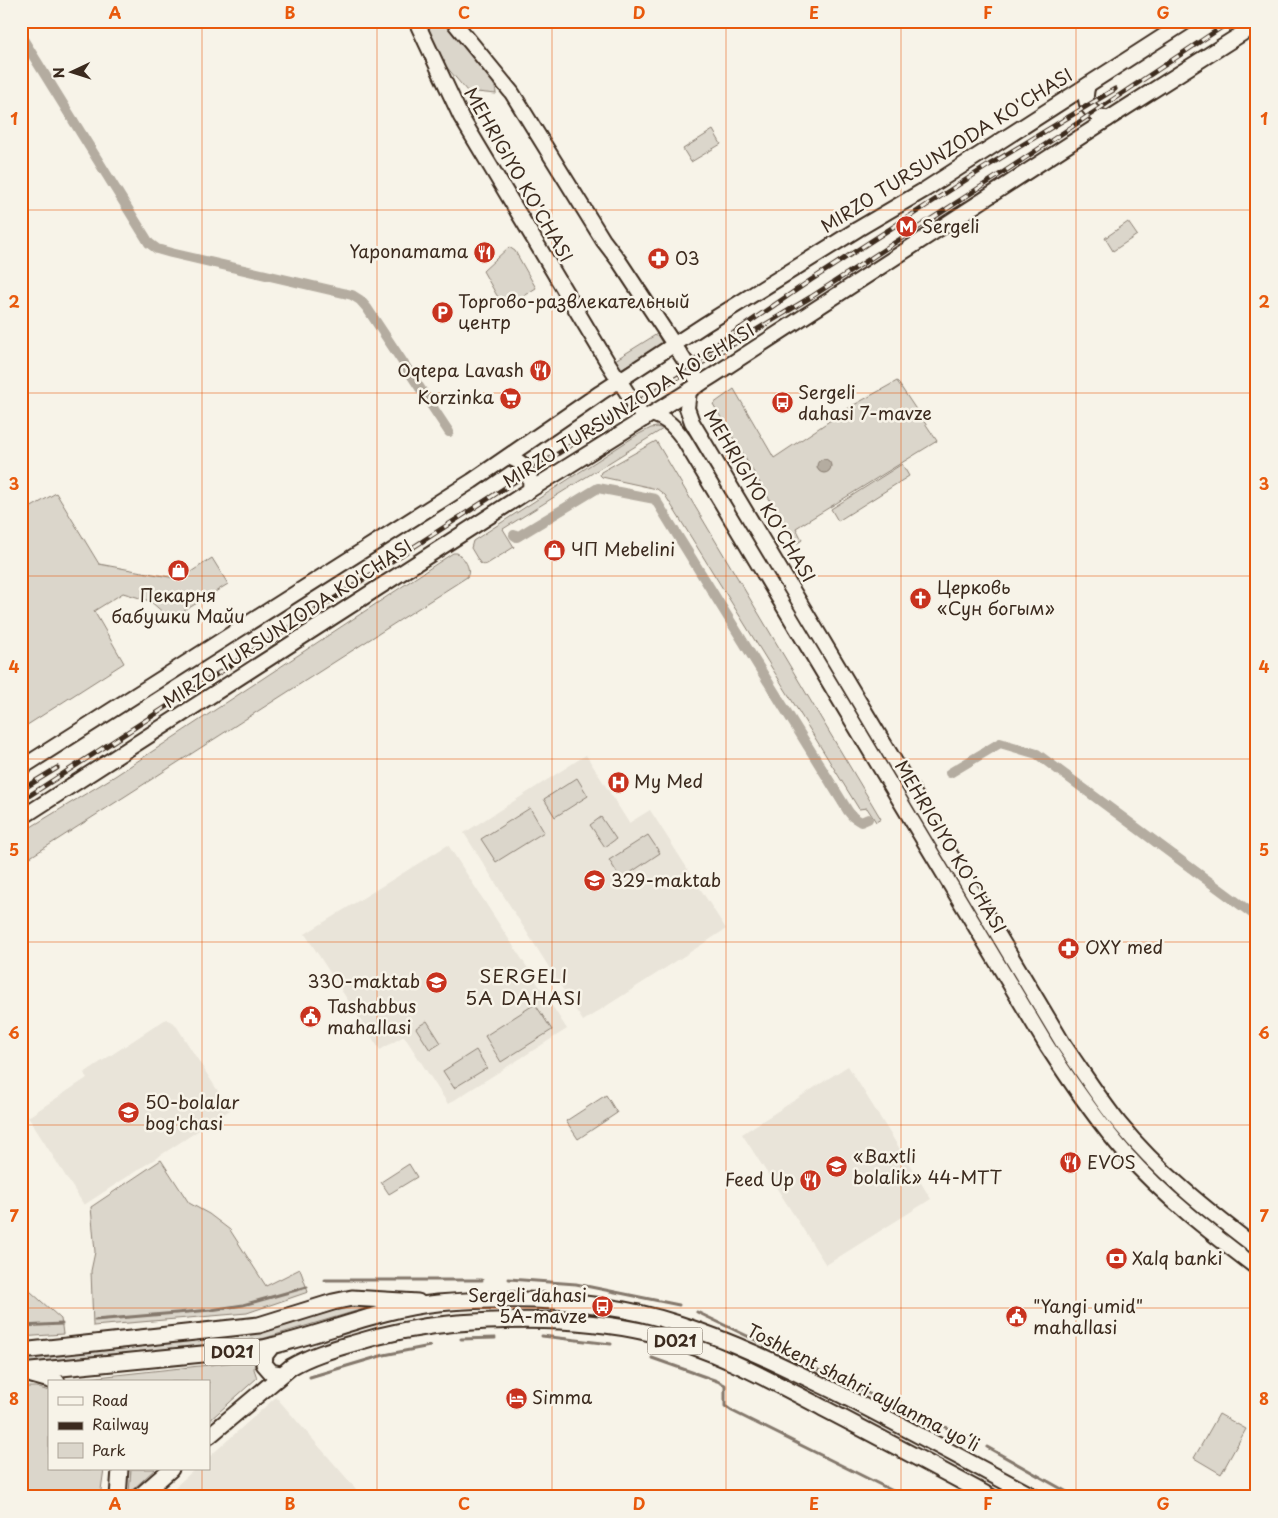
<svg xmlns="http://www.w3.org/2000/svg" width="1278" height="1518" viewBox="0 0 1278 1518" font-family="'Playpen Sans',sans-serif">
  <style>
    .built { fill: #e9e4d9 }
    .green { fill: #dbd6cb; stroke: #8b8074 }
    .water { fill: #b4aca0; stroke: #84786c }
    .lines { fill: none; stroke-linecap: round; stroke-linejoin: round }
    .stream { stroke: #84786c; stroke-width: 3 }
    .canal { stroke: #b4aca0; stroke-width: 10 }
    .major-casing { stroke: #3b2a1e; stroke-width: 18 }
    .highway-casing { stroke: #3b2a1e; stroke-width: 19 }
    .major { stroke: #f7f3e8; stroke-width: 14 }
    .highway { stroke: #f7f3e8; stroke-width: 15 }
    .rail-casing { stroke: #3b2a1e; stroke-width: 5 }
    .rail { stroke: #f7f3e8; stroke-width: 3; stroke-dasharray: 9; stroke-linecap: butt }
    .grid { fill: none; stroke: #e8590c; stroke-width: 1; stroke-opacity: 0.55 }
    .labels { text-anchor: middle; stroke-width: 5; stroke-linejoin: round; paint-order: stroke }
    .shield { fill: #f7f3e8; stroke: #73665b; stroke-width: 1 }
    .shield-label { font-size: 16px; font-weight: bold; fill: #3b2a1e }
    .street-label { font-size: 18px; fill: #3b2a1e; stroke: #f7f3e8 }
    .poi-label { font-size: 18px; fill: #3b2a1e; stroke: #f7f3e8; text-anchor: start }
    .neighbourhood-label { font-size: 19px; letter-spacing: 1px; fill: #3b2a1e; stroke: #f7f3e8 }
    .neatline { fill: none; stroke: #e8590c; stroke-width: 2 }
    .grid-label { font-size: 16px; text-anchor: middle; font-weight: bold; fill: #e8590c }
  </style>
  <rect width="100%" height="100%" fill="#f7f3e8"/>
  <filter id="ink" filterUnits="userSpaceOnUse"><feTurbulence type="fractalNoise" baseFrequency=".02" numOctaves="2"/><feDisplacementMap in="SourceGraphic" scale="10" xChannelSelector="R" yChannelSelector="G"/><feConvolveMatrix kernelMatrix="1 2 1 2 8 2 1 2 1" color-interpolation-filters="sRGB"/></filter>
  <g filter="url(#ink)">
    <!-- built -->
    <g class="built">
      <polygon points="586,755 629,823 650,810 726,929 583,1021 464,833"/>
      <polygon points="448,845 567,1029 448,1104 404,1036 380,1050 305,934"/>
      <polygon points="166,1019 175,1024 230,1110 84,1205 28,1117 87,1078 84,1073"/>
      <polygon points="848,1066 931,1199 826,1265 742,1134"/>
      <polygon points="276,1397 363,1497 164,1497 195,1469 209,1469 209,1457"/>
    </g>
    <!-- green -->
    <g class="green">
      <path d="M425,21H445C457,36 497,77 496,94L467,91L439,58Z"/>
      <polygon points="713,130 721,144 691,162 683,149"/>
      <polygon points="1128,222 1137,235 1113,251 1105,238"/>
      <polygon points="509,247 515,251 536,288 504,308 483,271"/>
      <polygon points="657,334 662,343 621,369 615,360"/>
      <polygon points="897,381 937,441 796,528 802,540 796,544 713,404 734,389 774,458 852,406"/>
      <polygon points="657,427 663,429 503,529 514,547 487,564 483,565 480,563 471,548 473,541 637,435 651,428"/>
      <polygon points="656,441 881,819 876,822 867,808 859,809 665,495 657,489 602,477 600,475 601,472"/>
      <polygon points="902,464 909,476 838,521 831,509"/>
      <polygon points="56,493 99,564 180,579 212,558 228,584 184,611 173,621 150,601 123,593 94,611 124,663 21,729 21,513"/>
      <path d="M453,553H457C464,557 472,569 467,577L21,863V833L115,776Z"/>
      <polygon points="577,778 588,796 555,817 544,799"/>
      <polygon points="530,808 544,832 496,862 481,839"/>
      <polygon points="601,817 616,839 605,847 590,825"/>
      <polygon points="648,835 660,853 621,879 609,860"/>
      <polygon points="535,1004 552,1030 501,1062 485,1036"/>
      <polygon points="427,1021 441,1043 430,1050 416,1028"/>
      <polygon points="476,1050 487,1068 454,1088 443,1071"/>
      <polygon points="606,1095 617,1113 578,1139 566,1121"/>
      <polygon points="161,1160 189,1203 209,1214 230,1230 266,1286 300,1269 308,1292 247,1313 93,1326 91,1271 95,1252 91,1207"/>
      <polygon points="409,1164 417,1177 389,1194 381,1182"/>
      <polygon points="21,1283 61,1319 63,1334 21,1337"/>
      <polygon points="380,1304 258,1340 39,1363 21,1364 21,1356 336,1306"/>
      <polygon points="255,1360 254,1369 257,1378 209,1421 209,1382 84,1382 79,1379"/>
      <polygon points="21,1387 36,1387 49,1391 49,1469 104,1469 100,1497 21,1497"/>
      <polygon points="1219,1414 1246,1429 1221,1474 1194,1458"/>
      <polygon points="131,1469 155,1469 129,1493"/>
    </g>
    <!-- water -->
    <circle class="water" cx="824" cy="466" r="7"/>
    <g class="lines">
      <!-- stream -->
      <g class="stream">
        <polyline points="509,1279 576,1284 679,1305"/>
        <polyline points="325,1280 482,1280"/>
        <polyline points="697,1312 856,1388 970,1438"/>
        <polyline points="95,1320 211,1310 243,1305 307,1287"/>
        <polyline points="21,1326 62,1324"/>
        <polyline points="542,1336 611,1344"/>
        <polyline points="461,1339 495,1338"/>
        <polyline points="652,1358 717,1381 725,1385 725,1406 732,1411 905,1497"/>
        <polyline points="310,1377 384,1355 430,1346"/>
        <polyline points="987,1447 1076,1497"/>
      </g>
      <!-- canal -->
      <g class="canal">
        <polyline points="21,36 149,243 157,249 171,253 352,295 360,300 367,308 449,432"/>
        <polyline points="514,535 517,537 598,488 655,499 848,811 853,817 861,822 868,819"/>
        <polyline points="950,773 1000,743 1037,754 1257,917"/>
      </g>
      <defs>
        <g id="major">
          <polyline points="416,21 461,117 608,363 644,419"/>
          <polyline points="453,21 512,93 603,240 619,261 700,384"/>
          <path d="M1088,85C1082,104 1089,114 1108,119"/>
          <path d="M689,391L687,408L692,422L1064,1045C1082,1071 1099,1098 1119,1123C1158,1171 1207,1210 1257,1248"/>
          <path d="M652,414C667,419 675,427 684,440L1047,1046C1071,1083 1096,1120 1125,1153C1164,1197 1211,1233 1257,1268"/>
          <path d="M508,457C525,462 532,472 530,490"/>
          <polyline points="21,768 472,481 600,393 704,325 858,229 926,189 1187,21"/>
          <polyline points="21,818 530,490 714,375 1108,119 1257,24"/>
        </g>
        <g id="highway">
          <polyline points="272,1346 265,1355 264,1364 271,1372 281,1374"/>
          <polyline points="21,1351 259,1325 333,1302 352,1298 418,1302"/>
          <path d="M21,1372L263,1348C322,1335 378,1309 438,1303C518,1296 603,1299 679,1324C732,1341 783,1366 834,1391C901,1425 967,1461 1034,1497"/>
          <polyline points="32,1375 57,1382"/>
          <path d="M209,1436L291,1367C310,1356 330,1350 351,1344C386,1333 421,1326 458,1323C522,1318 587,1318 650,1333C711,1348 768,1379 823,1408C879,1437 935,1467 991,1497"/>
          <polyline points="118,1497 120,1469"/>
          <polyline points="139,1497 171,1469"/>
        </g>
      </defs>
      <!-- major casing -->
      <use href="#major" class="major-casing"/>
      <!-- highway casing -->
      <use href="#highway" class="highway-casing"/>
      <!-- major -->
      <use href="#major" class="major"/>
      <!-- highway -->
      <use href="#highway" class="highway"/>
      <defs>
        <g id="rail">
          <polyline points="697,358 811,280 989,165 1115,89"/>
          <polyline points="21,790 57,768"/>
          <polyline points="21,801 647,396 811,297 1019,162 1231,21"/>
        </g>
      </defs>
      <!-- rail casing -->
      <use href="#rail" class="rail-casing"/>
      <!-- rail -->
      <use href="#rail" class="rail"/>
    </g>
  </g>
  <!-- grid -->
  <path class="grid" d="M202,21V1382M377,21V1497M552,21V1497M726,21V1497M901,21V1497M1076,21V1497M21,210H1257M21,393H1257M21,576H1257M21,759H1257M21,942H1257M21,1125H1257M21,1308H1257M202,1469V1497"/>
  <!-- icons -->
  <defs>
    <symbol id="metro-disc" viewBox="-11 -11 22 22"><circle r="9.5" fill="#c8321e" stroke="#f7f3e8"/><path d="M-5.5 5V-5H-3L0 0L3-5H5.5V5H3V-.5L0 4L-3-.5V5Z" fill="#fff"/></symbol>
    <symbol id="restaurant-disc" viewBox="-11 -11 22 22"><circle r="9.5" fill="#c8321e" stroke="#f7f3e8"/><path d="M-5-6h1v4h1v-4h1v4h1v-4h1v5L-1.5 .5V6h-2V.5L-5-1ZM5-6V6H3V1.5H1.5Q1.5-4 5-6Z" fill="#fff"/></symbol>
    <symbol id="pharmacy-disc" viewBox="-11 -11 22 22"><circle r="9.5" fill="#c8321e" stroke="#f7f3e8"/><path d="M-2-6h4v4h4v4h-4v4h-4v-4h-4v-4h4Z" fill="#fff"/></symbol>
    <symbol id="parking-disc" viewBox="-11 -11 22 22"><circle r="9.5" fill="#c8321e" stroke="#f7f3e8"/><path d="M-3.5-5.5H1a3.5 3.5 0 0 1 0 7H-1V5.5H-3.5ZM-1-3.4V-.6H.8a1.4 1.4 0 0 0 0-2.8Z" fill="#fff"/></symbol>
    <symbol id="supermarket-disc" viewBox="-11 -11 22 22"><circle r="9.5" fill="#c8321e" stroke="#f7f3e8"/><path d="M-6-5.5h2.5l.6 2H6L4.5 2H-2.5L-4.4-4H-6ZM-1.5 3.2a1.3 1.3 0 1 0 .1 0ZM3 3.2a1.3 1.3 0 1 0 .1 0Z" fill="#fff"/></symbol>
    <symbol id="bus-disc" viewBox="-11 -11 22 22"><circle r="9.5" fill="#c8321e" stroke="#f7f3e8"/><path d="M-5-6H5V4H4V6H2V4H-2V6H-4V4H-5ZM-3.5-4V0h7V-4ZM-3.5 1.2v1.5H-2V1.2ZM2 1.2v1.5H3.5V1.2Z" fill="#fff"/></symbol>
    <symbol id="shop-disc" viewBox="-11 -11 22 22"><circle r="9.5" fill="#c8321e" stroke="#f7f3e8"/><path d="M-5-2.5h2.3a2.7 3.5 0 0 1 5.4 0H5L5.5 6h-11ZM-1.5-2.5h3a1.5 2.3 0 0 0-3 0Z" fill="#fff"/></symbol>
    <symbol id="church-disc" viewBox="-11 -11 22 22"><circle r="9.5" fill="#c8321e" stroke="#f7f3e8"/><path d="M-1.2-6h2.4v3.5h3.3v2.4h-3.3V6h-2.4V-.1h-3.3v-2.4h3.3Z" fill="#fff"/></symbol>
    <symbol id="hospital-disc" viewBox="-11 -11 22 22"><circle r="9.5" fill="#c8321e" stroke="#f7f3e8"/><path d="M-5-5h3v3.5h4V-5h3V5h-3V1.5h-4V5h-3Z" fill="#fff"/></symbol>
    <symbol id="school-disc" viewBox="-11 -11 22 22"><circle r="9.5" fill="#c8321e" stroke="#f7f3e8"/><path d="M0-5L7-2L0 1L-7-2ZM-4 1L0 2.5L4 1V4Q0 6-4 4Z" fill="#fff"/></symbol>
    <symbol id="civic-disc" viewBox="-11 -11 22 22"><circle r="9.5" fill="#c8321e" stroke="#f7f3e8"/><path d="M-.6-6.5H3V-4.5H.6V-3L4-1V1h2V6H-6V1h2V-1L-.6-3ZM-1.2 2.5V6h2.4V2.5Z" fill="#fff"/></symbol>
    <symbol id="bank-disc" viewBox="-11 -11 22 22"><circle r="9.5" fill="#c8321e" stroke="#f7f3e8"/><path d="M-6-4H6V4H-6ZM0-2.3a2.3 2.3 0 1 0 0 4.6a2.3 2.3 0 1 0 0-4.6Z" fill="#fff"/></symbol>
    <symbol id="hotel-disc" viewBox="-11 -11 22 22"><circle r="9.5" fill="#c8321e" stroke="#f7f3e8"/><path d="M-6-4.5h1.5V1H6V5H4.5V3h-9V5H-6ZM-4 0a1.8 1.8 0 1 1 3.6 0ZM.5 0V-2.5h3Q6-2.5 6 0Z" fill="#fff"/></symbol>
  </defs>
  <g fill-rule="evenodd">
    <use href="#metro-disc" x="894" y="214" width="25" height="25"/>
    <use href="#restaurant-disc" x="472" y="240" width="25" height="25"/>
    <use href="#pharmacy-disc" x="646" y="246" width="25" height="25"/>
    <use href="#parking-disc" x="430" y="300" width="25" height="25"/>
    <use href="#restaurant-disc" x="528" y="358" width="25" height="25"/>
    <use href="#supermarket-disc" x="498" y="386" width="25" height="25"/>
    <use href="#bus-disc" x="770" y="390" width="25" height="25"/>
    <use href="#shop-disc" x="542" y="538" width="25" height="25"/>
    <use href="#shop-disc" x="166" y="558" width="25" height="25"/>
    <use href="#church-disc" x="908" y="586" width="25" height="25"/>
    <use href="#hospital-disc" x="606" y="770" width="25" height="25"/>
    <use href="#school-disc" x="582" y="868" width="25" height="25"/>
    <use href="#pharmacy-disc" x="1056" y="936" width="25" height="25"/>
    <use href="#school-disc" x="424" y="970" width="25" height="25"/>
    <use href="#civic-disc" x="298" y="1004" width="25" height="25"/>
    <use href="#school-disc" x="116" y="1100" width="25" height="25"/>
    <use href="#restaurant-disc" x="1058" y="1150" width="25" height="25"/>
    <use href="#school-disc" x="824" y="1154" width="25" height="25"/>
    <use href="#restaurant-disc" x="798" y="1168" width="25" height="25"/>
    <use href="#bank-disc" x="1104" y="1246" width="25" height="25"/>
    <use href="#bus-disc" x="590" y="1294" width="25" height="25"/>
    <use href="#civic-disc" x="1004" y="1304" width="25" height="25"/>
    <use href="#hotel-disc" x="504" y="1386" width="25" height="25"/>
  </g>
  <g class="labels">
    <!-- shield labels -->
    <g class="shield">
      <rect x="647.5" y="1327.5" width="55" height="27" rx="4"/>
      <rect x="204.5" y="1338.5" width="55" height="27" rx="4"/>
    </g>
    <g class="shield-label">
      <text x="675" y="1347">D021</text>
      <text x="232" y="1358">D021</text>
    </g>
    <!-- street labels -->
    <g class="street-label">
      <text transform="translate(947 151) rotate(-32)" y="6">MIRZO TURSUNZODA KO'CHASI</text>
      <text transform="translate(518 175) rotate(60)" y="6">MEHRIGIYO KO'CHASI</text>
      <text transform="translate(629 406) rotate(-32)" y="6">MIRZO TURSUNZODA KO'CHASI</text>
      <text transform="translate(759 496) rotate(59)" y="6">MEHRIGIYO KO'CHASI</text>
      <text transform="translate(288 624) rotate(-33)" y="6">MIRZO TURSUNZODA KO'CHASI</text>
      <text transform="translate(950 847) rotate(59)" y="6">MEHRIGIYO KO'CHASI</text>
      <text transform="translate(863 1388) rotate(27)" y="6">Toshkent shahri aylanma yoʻli</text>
    </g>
    <!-- poi labels -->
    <g class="poi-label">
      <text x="922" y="233">Sergeli</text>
      <text x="468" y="258" text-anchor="end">Yaponamama</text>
      <text x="675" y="265">03</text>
      <text x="458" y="308">Торгово-развлекательный<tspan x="458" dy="21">центр</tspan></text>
      <text x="524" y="377" text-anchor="end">Oqtepa Lavash</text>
      <text x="798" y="399">Sergeli<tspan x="798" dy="21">dahasi 7-mavze</tspan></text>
      <text x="494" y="404" text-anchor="end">Korzinka</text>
      <text x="571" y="556">ЧП Mebelini</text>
      <text x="937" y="594">Церковь<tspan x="937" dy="21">«Сун богым»</tspan></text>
      <text x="178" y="602" text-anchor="middle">Пекарня<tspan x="178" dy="21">бабушки Майи</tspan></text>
      <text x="634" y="788">My Med</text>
      <text x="611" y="887">329-maktab</text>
      <text x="1085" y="954">OXY med</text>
      <text x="420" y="988" text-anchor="end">330-maktab</text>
      <text x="327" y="1013">Tashabbus<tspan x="327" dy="21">mahallasi</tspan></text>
      <text x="145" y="1109">50-bolalar<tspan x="145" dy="21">bog'chasi</tspan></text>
      <text x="853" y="1163">«Baxtli<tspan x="853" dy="21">bolalik» 44-MTT</tspan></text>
      <text x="1087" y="1169">EVOS</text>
      <text x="794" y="1186" text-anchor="end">Feed Up</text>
      <text x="1132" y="1265">Xalq banki</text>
      <text x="587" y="1302" text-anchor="end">Sergeli dahasi<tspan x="587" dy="21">5A-mavze</tspan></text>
      <text x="1033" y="1313">"Yangi umid"<tspan x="1033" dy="21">mahallasi</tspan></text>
      <text x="532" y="1404">Simma</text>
    </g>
    <!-- neighbourhood labels -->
    <g class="neighbourhood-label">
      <text x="524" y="983">SERGELI<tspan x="524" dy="22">5A DAHASI</tspan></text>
    </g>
  </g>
  <!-- margin -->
  <rect width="1278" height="1518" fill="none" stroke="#f7f3e8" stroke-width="55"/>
  <!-- legend -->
  <rect x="48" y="1380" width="162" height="90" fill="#f7f3e8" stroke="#aca397"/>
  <rect x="58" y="1397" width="25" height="8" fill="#f7f3e8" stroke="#aca397"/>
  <text x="92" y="1406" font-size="15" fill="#3b2a1e">Road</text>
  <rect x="58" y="1422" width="25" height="8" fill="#3b2a1e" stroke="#aca397"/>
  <text x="92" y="1430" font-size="15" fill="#3b2a1e">Railway</text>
  <rect x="58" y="1443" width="25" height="15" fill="#dbd6cb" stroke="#aca397"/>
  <text x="92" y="1456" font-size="15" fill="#3b2a1e">Park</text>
  <!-- north arrow -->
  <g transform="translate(72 72) rotate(266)" stroke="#f7f3e8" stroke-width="4" paint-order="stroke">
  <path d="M0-4L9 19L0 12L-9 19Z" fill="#3b2a1e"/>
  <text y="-8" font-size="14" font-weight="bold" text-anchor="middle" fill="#3b2a1e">N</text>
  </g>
  <rect x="28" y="28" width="1222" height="1462" class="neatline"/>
  <g class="grid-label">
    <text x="115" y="19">A</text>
    <text x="290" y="19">B</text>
    <text x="464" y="19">C</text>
    <text x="639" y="19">D</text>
    <text x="814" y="19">E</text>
    <text x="988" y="19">F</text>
    <text x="1163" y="19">G</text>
    <text x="14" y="125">1</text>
    <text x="1264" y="125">1</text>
    <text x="14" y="308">2</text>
    <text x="1264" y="308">2</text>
    <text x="14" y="490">3</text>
    <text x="1264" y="490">3</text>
    <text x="14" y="673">4</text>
    <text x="1264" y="673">4</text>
    <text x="14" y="856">5</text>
    <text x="1264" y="856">5</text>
    <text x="14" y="1039">6</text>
    <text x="1264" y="1039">6</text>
    <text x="14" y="1222">7</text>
    <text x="1264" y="1222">7</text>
    <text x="14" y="1405">8</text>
    <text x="1264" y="1405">8</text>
    <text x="115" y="1510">A</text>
    <text x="290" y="1510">B</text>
    <text x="464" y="1510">C</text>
    <text x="639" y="1510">D</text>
    <text x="814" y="1510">E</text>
    <text x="988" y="1510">F</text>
    <text x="1163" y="1510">G</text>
  </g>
</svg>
